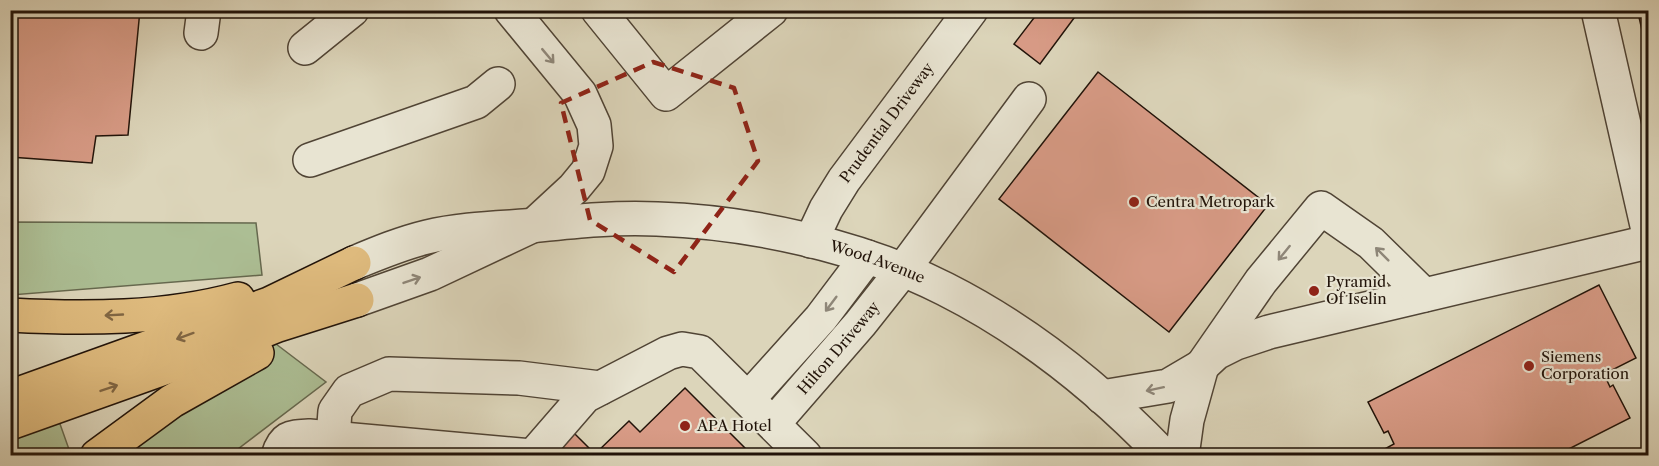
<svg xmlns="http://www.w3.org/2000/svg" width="1659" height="466" viewBox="0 0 1659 466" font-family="'Libre Caslon Text',serif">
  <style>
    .green { fill: #acbe94; stroke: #66684e; stroke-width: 1.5 }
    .building { fill: #d89b86; stroke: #211309; stroke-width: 1.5 }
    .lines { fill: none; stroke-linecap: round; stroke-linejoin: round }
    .minor-casing { stroke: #504435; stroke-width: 36 }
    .highway-casing { stroke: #211309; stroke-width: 36 }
    .minor { stroke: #e8e4d2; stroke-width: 33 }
    .highway { stroke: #deba7d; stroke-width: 33 }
    .oneway { stroke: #8e8678 }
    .oneway2 { stroke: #806643 }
    .marked { fill: none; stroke: #8f2418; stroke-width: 4.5; stroke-dasharray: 12 8; stroke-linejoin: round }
    .poi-dot { fill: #8f2418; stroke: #e8e4d2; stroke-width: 2 }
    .labels { text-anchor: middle; stroke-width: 4.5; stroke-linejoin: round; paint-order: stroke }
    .street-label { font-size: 15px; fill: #211309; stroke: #e8e4d2 }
    .poi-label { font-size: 15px; fill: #211309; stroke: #e8e4d2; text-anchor: start }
  </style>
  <rect width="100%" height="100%" fill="#dcd5ba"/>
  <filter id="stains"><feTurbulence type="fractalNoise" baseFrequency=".00333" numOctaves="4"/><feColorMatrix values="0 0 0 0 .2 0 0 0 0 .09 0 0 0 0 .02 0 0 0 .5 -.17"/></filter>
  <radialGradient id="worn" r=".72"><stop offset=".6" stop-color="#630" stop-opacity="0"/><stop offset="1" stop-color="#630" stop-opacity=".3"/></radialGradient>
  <!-- green -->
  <g class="green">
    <polygon points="11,222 256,223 262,275 11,295"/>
    <polygon points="276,344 326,382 230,455 97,456 248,358"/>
    <polygon points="54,407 71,455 11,455 10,423"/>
  </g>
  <!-- building -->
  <g class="building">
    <polygon points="10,10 140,10 128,135 96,136 92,163 10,157"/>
    <polygon points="1040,10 1080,10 1040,64 1014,44"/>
    <polygon points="1648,10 1648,56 1638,13"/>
    <polygon points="1098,72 1268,205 1169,332 999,199"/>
    <polygon points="1599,285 1636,358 1604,374 1610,387 1613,385 1630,418 1555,456 1372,456 1394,444 1388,431 1384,433 1368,402"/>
    <polygon points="685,388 753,456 548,456 572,431 595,454 629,421 640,432"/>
  </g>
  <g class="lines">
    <defs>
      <g id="minor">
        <polyline points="598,10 666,94 771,10"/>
        <polyline points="1598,10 1648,230"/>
        <polyline points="201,33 204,10"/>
        <polyline points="305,48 352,10"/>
        <polyline points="310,160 476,102 498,84"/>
        <path id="s1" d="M811,241L826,209L844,180L971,10"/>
        <path id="s2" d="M354,263C378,253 402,243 427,237C463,228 502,228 539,225C578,221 617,217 657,219C751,222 860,246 945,289C1026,330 1101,390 1164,456"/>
        <polyline points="357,300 430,274 534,225 574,188 588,171 596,146 594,125 580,94 511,10"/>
        <polyline points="1102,397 1168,386 1202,366 1216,353 1236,343 1269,332 1648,242"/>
        <polyline points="749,398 821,318 867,257"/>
        <path id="s3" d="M774,423L860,324L902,271L1029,99"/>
        <polyline points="333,438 335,411 349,391 389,374 519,378 600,388"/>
        <path d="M278,456C284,436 291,437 309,436L531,456"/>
        <polyline points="533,456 585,396 668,353 682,349 700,352 805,456"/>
        <polyline points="1182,456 1187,420 1202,366 1261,281 1321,208 1371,243 1424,295"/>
      </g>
      <g id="highway">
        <path d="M10,315C85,319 165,319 238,299"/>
        <polyline points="10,397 269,304 354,263"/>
        <polyline points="10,423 212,351 278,325 357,300"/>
        <polyline points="97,456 172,401 257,353"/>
      </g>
    </defs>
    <!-- minor casing -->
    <use href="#minor" class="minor-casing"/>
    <!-- highway casing -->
    <use href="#highway" class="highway-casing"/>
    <!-- minor -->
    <use href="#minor" class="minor"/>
    <!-- highway -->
    <use href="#highway" class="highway"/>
  </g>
  <!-- one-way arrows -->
  <defs><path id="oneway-shaft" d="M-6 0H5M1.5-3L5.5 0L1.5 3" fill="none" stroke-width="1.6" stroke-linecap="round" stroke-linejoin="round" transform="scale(1.5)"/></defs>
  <g class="oneway">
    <use href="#oneway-shaft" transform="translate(548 56) rotate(50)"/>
    <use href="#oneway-shaft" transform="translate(1284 253) rotate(129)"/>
    <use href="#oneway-shaft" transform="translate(1382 254) rotate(-135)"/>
    <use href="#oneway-shaft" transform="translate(412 280) rotate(-19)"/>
    <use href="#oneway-shaft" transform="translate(831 304) rotate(127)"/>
    <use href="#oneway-shaft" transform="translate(1155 389) rotate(168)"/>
  </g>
  <g class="oneway2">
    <use href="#oneway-shaft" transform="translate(114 315) rotate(177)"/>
    <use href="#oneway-shaft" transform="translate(185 336) rotate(160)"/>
    <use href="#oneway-shaft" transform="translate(109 388) rotate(-19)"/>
  </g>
  <!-- marked area -->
  <path class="marked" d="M653,62L734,88L758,161L674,272L590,220L561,103Z"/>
  <!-- markers -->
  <g class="poi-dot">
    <circle cx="1134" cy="202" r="6"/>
    <circle cx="1314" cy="291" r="6"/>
    <circle cx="1529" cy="366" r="6"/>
    <circle cx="685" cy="426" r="6"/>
  </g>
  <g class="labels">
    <!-- street labels -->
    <g class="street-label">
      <text dy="5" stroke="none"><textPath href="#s1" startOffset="141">Prudential Driveway</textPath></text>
      <text dy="5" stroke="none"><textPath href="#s2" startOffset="534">Wood Avenue</textPath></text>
      <text dy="5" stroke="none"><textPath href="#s3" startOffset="99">Hilton Driveway</textPath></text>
    </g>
    <!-- poi labels -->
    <g class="poi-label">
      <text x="1146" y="207">Centra Metropark</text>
      <text x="1326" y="287">Pyramid<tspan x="1326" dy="17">Of Iselin</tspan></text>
      <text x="1541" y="362">Siemens<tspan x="1541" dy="17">Corporation</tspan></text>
      <text x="697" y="431">APA Hotel</text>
    </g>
  </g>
  <!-- margin -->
  <rect width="1659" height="466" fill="none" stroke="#dcd5ba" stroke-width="36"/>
  <rect x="12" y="12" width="1635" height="442" fill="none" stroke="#211309" stroke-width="3"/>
  <rect x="18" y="18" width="1623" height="430" fill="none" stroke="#211309" stroke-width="1.5"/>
  <rect width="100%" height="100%" filter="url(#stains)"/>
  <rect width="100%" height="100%" fill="url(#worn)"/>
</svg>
